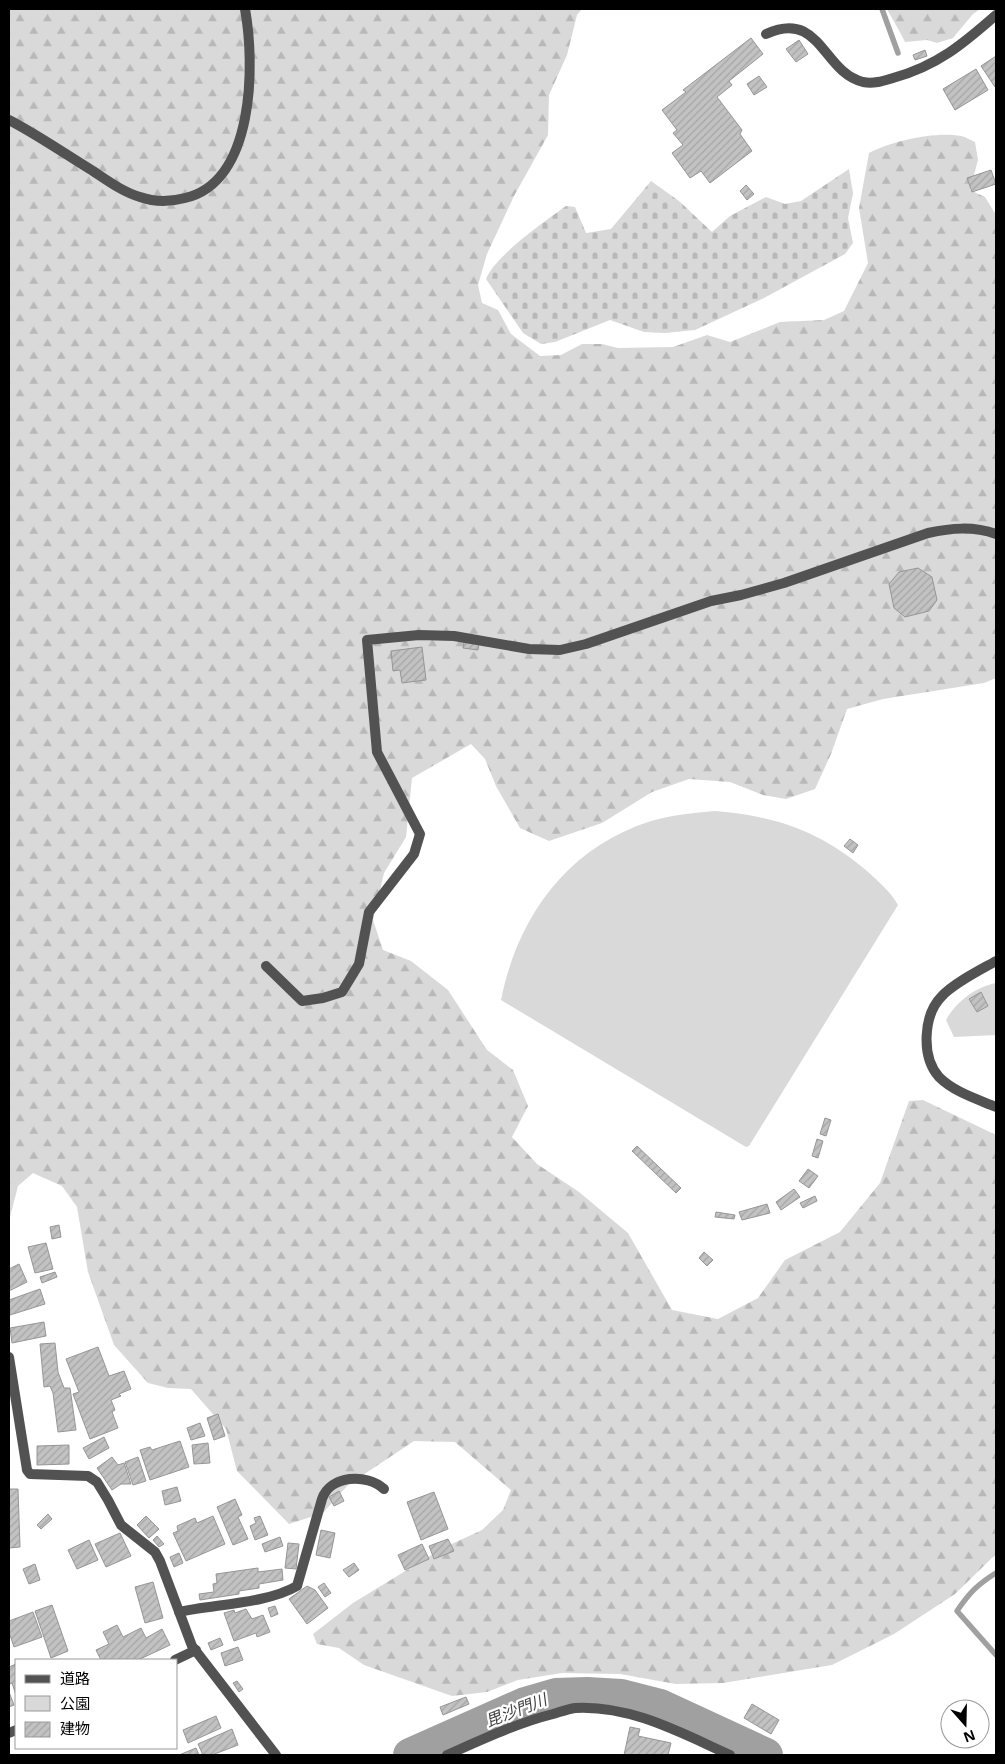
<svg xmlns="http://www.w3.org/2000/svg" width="1005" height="1764" viewBox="0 0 1005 1764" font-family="'Open Sans','Noto Sans JP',sans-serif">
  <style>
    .forest { fill: url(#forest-firs) }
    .cemetery { fill: url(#cemetery-stones) }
    .park { fill: #d9d9d9 }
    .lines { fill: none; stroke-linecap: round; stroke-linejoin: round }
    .stream { stroke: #a0a0a0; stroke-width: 5.5 }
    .river { stroke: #a0a0a0; stroke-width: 34 }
    .building { fill: url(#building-hatch); stroke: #969696 }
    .minor { stroke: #525252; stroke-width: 10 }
    .tertiary { stroke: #525252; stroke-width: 10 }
    .labels { text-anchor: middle; stroke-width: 4.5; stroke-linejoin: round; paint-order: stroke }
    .water-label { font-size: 16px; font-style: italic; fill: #414141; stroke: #fff }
  </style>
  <defs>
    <pattern id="forest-firs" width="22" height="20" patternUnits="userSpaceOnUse" patternTransform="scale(1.25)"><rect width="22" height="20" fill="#d9d9d9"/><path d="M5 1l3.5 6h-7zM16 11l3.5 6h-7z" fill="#b8b8b8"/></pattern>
    <pattern id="cemetery-stones" width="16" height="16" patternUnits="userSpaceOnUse" patternTransform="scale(1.25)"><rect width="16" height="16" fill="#d9d9d9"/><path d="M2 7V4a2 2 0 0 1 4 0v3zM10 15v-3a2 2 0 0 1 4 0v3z" fill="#b8b8b8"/></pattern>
    <pattern id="building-hatch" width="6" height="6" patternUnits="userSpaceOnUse" patternTransform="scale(1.25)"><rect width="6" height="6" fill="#c2c2c2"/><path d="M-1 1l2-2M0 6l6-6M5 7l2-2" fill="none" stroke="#a5a5a5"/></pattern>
  </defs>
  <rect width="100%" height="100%" fill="#fff"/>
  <!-- forest -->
  <g class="forest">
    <path d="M9,9H582L577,15L567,55L549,95L548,135L514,196L487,254L478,285L482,303L498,310L511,334L540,356L561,355L582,344H602L618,348L673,347L707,335L730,342L780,322L824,320L844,311L868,263L859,208L869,153C891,141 936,131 961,136C966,137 970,140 975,142L978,160L970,190L985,197L996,215V678L984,683L883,699L847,709L831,754L815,789L786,799L763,795L730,782L689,779L652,792L602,823L549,841L520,828L496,786L485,759L471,744L412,778L406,837L384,873L373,920L383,950L411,961L448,990L487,1050L513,1070L528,1106L512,1137L537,1164L579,1192L628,1233L672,1310L718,1319L758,1298L785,1260L840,1232L880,1183L909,1101L923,1100L996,1135V1554L955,1594L894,1634L832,1665L723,1683L676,1684L620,1674L562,1673L518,1680L487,1692L452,1696L364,1665L339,1648L317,1644L313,1634L353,1603L443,1548L482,1530L503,1510L511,1490L455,1442L414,1441L348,1485L323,1513L289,1524L237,1471L226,1429L191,1389L168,1388L148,1383L114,1345L88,1272L77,1207L62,1186L33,1173L18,1186L9,1221Z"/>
    <polygon points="887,9 980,9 973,14 953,38 937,43 927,40 905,42 901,34"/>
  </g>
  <!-- cemetery -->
  <path class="cemetery" d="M849,169L853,193L848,218L853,243L845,254L764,298L695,330L665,333L644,332L610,320L555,342L541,344L523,333L486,279C496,255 544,222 566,206L575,207L586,233L611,229L651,181L679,201L712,232L730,216L766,197L785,204L801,201Z"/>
  <!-- park -->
  <g class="park">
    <path d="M715,811C776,816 820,831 867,871C879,882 890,891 898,905L749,1146L746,1147L501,1000C518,916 567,848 651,821C671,815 693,813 715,811Z"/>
    <path d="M996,983V1035L954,1037L946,1020C956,1002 975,987 996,983Z"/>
  </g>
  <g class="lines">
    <!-- stream -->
    <g class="stream">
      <polyline points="882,9 898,53"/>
      <path d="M996,1573C978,1584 969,1593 957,1611L996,1655"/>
    </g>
    <!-- river -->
    <polyline class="river" points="410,1755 525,1704 556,1695 587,1694 621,1696 660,1706 766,1755"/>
  </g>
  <!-- building -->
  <g class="building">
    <polygon points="751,38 763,54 729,81 732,85 717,97 742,130 740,134 752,151 710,183 701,171 690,178 672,153 683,145 673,133 677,130 662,110 686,92 683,90"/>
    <polygon points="799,40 808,54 796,62 786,49"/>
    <polygon points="925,50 927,56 915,60 913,55"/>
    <polygon points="996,56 996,86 995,87 981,66"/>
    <polygon points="976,69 988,90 955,110 943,89"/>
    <polygon points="759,76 767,87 754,95 747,84"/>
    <polygon points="991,170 996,184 972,192 967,178"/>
    <polygon points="746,185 754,194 747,200 740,191"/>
    <polygon points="918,568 932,577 937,600 929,611 905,617 894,608 889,584 899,572"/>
    <polygon points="464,642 479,643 478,650 463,648"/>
    <polygon points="422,647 426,680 402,683 400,670 393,671 391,651"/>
    <polygon points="850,839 858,845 853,853 844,846"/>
    <polygon points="981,992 988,1006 977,1012 969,999"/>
    <polygon points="825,1118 831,1120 826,1136 820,1134"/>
    <polygon points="817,1139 823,1141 818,1158 812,1156"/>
    <polygon points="637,1146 681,1188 676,1193 632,1151"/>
    <polygon points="808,1169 818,1176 809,1188 799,1181"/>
    <polygon points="794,1189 800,1197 781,1210 776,1202"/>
    <polygon points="815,1196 817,1201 803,1208 800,1203"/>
    <polygon points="767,1204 770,1213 742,1220 739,1212"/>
    <polygon points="716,1212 735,1215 734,1219 715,1217"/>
    <polygon points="59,1225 61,1237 52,1239 50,1227"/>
    <polygon points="46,1243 53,1269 35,1273 28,1247"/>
    <polygon points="704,1252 713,1260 707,1266 699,1258"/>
    <polygon points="19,1264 27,1282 9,1291 9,1269"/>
    <polygon points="55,1272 57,1277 42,1283 40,1277"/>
    <polygon points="40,1289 45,1304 10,1315 9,1300"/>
    <polygon points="44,1322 46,1336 12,1343 10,1328"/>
    <polygon points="55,1343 58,1372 64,1388 70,1388 76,1430 58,1432 53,1393 50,1386 44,1387 40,1344"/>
    <polygon points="98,1347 109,1376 124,1371 131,1389 119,1394 121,1396 111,1400 115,1410 112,1412 118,1428 90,1439 73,1394 79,1392 66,1359"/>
    <polygon points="218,1414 225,1436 214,1440 207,1418"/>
    <polygon points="200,1423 205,1436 191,1440 187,1428"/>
    <polygon points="104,1437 109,1448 89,1459 83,1448"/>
    <polygon points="180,1441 189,1467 150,1480 140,1450 150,1447 152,1450"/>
    <polygon points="208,1443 210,1463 194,1464 192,1445"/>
    <polygon points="69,1445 69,1464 37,1465 37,1446"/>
    <polygon points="112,1457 118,1465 124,1463 131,1484 121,1484 112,1490 97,1468"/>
    <polygon points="138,1457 146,1481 133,1485 125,1462"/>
    <polygon points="177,1487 181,1501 165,1505 162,1491"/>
    <polygon points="9,1489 18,1489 20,1547 9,1548"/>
    <polygon points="339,1491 344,1501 334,1506 329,1497"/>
    <polygon points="434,1492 448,1529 421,1540 407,1502"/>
    <polygon points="235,1499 242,1515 238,1517 248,1539 233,1545 217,1507"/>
    <polygon points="48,1514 52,1519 41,1529 37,1525"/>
    <polygon points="146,1516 159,1529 149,1538 137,1525"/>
    <polygon points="213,1516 225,1544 186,1561 173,1533 178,1531 177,1526 195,1518 197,1523"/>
    <polygon points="260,1516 268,1535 255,1540 250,1526 256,1523 254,1518"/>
    <polygon points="321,1530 335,1533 330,1558 316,1555"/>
    <polygon points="120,1533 131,1556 106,1567 95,1544"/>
    <polygon points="157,1536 164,1544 159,1547 153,1540"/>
    <polygon points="280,1537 283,1546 265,1552 262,1544"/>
    <polygon points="448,1539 454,1551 434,1559 429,1546"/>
    <polygon points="89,1540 98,1560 77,1569 68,1550"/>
    <polygon points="288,1543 299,1544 296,1569 285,1568"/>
    <polygon points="422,1544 429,1559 405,1570 398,1555"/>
    <polygon points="179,1553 183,1563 174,1567 170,1557"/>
    <polygon points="354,1563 359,1570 349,1577 343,1570"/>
    <polygon points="35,1564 40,1580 29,1584 23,1569"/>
    <polygon points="258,1568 258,1572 282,1569 283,1580 259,1584 259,1588 239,1591 239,1594 200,1600 199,1594 214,1592 213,1584 217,1583 216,1574"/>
    <polygon points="153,1582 163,1618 145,1623 135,1587"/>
    <polygon points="324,1583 331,1593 325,1597 318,1587"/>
    <polygon points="307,1586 315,1590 328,1608 307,1624 289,1599"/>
    <polygon points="52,1605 68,1651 51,1658 35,1611"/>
    <polygon points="275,1606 278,1614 271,1617 268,1608"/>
    <polygon points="246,1609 252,1619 263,1615 270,1632 257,1637 256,1633 234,1641 224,1613 234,1610 235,1613"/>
    <polygon points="33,1612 42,1637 14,1647 9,1632 9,1621"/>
    <polygon points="117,1625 123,1637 141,1628 146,1638 162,1629 170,1645 138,1660 101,1660 96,1650 109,1644 103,1632"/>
    <polygon points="220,1638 223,1645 211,1650 208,1643"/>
    <polygon points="238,1647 243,1660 225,1666 221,1653"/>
    <polygon points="16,1664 16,1695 12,1683 10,1684 9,1682 9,1667"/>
    <polygon points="237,1681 243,1689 239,1692 233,1683"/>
    <polygon points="9,1692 14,1705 9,1707"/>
    <polygon points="466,1697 469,1704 443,1715 440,1707"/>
    <polygon points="752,1704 779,1720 771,1734 744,1718"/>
    <polygon points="216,1716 221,1728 188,1743 183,1730"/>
    <polygon points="630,1727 640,1729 638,1736 671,1743 668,1755 624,1755"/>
    <polygon points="232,1729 238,1745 212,1755 203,1755 198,1744"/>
    <polygon points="196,1748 199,1755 179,1755"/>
  </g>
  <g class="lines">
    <!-- minor -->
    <g class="minor">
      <path d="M766,34C821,9 822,72 863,82C874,84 883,81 893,78C937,66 963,44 996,15"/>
      <path d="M266,966L302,1001L323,998L342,992L359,964L369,912L414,854L420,834L377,752L367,640L419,635L454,636L529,649L560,650L586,644L711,601L741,595L784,583L928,533C951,528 973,526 996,534"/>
      <polyline points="9,1357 27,1470 30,1474 88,1476 97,1482 108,1500 121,1525 155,1552 160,1561 192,1646 276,1755"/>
      <path d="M179,1612C214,1604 266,1604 297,1586L322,1499C330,1475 367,1473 384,1489"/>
      <polyline points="175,1660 196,1650"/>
      <polyline points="9,1733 16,1730"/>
      <path d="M447,1755C481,1740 517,1723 553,1714C560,1712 568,1709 575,1708C631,1705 681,1733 730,1755"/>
    </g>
    <!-- tertiary -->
    <g class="tertiary">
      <path d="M9,120C38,135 65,154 93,171C108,181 123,192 140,197C154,202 170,202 185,198C255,182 255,64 245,9"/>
      <path d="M996,961C980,970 954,983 942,996C923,1015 921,1057 939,1077C954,1092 977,1099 996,1107"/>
    </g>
  </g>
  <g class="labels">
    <!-- water labels -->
    <g class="water-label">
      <text transform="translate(516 1710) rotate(-21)" y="6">毘沙門川</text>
    </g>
  </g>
  <!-- border -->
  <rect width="1005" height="1764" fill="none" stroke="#000000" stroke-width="20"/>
  <!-- legend -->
  <rect x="15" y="1659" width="162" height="90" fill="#ffffff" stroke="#999999"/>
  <rect x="25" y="1675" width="25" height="8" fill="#525252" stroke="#999999"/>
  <text x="60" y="1684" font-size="15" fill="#000000">道路</text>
  <rect x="25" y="1696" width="25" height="15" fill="#d9d9d9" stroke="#999999"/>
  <text x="60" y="1709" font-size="15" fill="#000000">公園</text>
  <rect x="25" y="1722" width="25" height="15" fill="url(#building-hatch)" stroke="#999999"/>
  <text x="60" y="1734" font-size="15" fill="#000000">建物</text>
  <!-- north arrow -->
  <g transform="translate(965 1724) rotate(160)"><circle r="24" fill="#ffffff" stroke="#999999"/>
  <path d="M0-4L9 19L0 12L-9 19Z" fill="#000000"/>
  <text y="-8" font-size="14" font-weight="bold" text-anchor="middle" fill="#000000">N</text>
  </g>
</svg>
